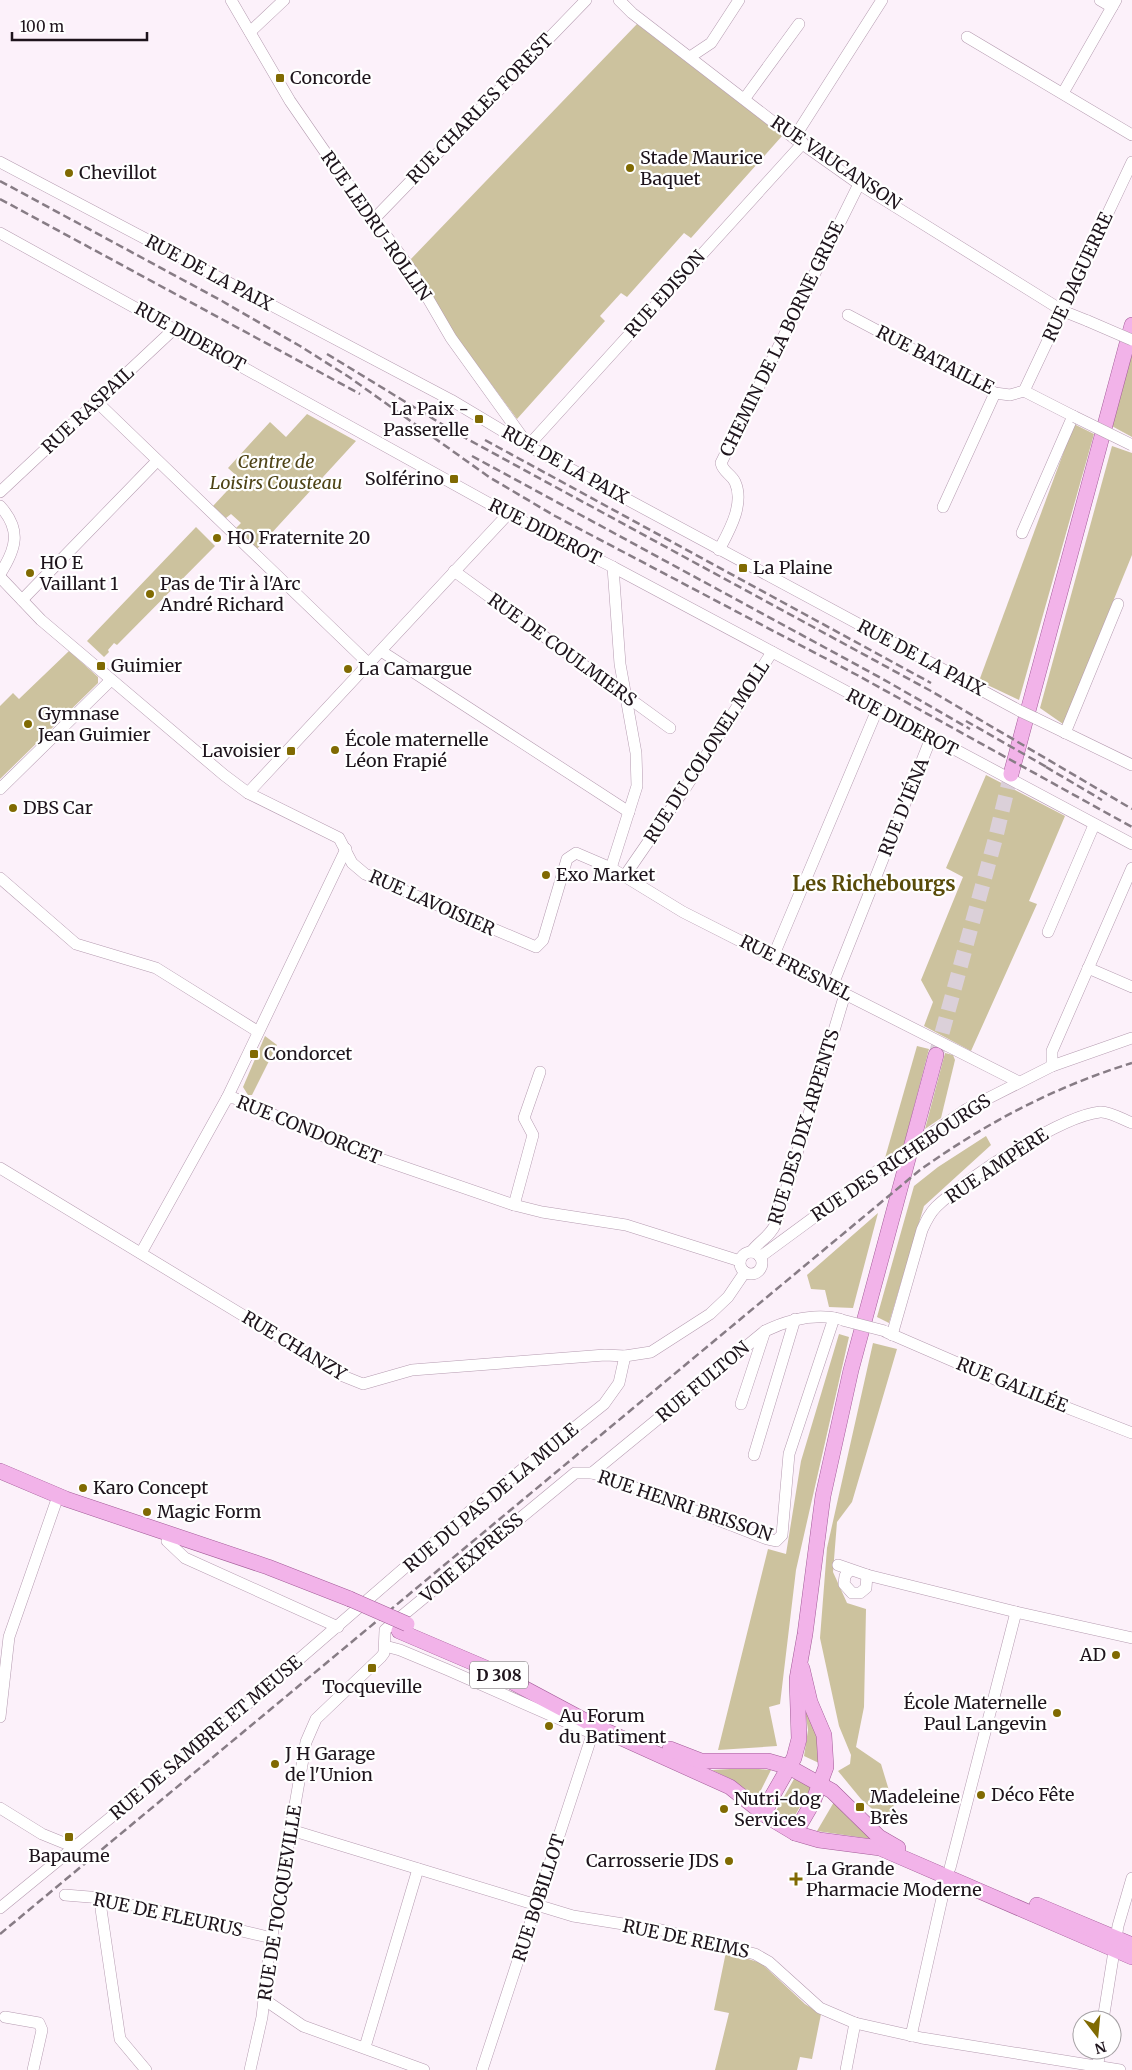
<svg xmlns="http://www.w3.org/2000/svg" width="1132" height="2070" viewBox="0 0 1132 2070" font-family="Merriweather,serif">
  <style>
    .green { fill: #ccc29e }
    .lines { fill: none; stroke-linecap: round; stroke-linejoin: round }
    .major-tunnel { stroke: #dbd0d9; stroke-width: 15; stroke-dasharray: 15 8; stroke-linecap: butt }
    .minor-casing { stroke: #b59bb0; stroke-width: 12 }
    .major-casing { stroke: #a35b98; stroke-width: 16 }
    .minor { stroke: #fff; stroke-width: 11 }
    .major { stroke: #f2b3e9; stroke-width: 15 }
    .rail { stroke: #877c85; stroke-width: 2.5; stroke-dasharray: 8 4; stroke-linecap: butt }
    .minor-bridge-casing { stroke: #b59bb0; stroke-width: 12; stroke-linecap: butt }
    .major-bridge-casing { stroke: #a35b98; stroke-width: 16; stroke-linecap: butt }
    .minor-bridge { stroke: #fff; stroke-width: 11 }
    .major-bridge { stroke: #f2b3e9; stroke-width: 15 }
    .poi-dot { fill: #806a02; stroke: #fff; stroke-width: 2 }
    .labels { text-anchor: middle; stroke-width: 4.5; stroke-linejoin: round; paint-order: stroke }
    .shield { fill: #fff; stroke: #625a60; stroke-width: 1 }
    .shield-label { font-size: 16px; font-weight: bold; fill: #1e141c }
    .poi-label { font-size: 18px; fill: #1e141c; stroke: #fff; text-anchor: start }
    .street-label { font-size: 18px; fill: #1e141c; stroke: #fff }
    .park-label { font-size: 18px; font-style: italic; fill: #4e4316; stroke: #fff }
    .quarter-label { font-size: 20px; font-weight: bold; fill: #594b0a; stroke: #fff }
  </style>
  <rect width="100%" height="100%" fill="#fcf1fa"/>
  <!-- green -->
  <g class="green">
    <polygon points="637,24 782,136 691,238 684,233 627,297 621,293 600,316 605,321 517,419 453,332 410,260"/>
    <polygon points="1132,349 1132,437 1110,425"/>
    <polygon points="307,414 356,441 257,549 235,529 241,523 231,514 226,518 213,506 239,478 228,468 270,422 286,437"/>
    <polygon points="1074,424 1094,434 1019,700 979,681"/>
    <polygon points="1112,446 1132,453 1132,555 1063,724 1040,708"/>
    <polygon points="196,527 215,546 117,645 114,643 108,650 109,652 104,657 87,641"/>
    <polygon points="69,651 98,677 98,683 0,779 0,706 13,693 19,699"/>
    <polygon points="986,775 1065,816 1029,901 1037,904 971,1051 924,1026 933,1002 921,980 963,877 946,868"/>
    <polygon points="265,1036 277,1045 252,1095 248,1095 243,1087"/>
    <polygon points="917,1046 929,1049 904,1145 885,1158"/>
    <polygon points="945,1053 953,1055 955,1060 941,1118 925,1129"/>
    <polygon points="986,1136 991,1145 924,1206 889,1323 877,1317 914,1186 938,1167"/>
    <polygon points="878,1213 853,1308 829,1307 825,1290 811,1289 807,1275"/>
    <polygon points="839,1334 849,1337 796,1570 780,1704 769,1707 777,1746 718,1750 768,1549 786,1554 801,1461"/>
    <polygon points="873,1343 897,1349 852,1502 837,1522 833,1572 847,1603 866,1609 864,1707 856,1747 881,1764 894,1807 890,1825 861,1799 838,1771 850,1764 851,1755 839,1726 820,1638 827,1548"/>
    <polygon points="803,1696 818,1740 819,1763 804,1756 808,1730"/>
    <polygon points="748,1768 771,1770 757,1798 733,1780 712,1770"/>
    <polygon points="796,1778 810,1785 811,1788 791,1822 776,1811 794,1779"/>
    <polygon points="834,1802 872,1839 817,1831"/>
    <polygon points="726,1952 761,1963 805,2004 821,2014 812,2059 800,2057 797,2070 715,2070 729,2013 714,2010"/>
  </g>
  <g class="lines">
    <!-- major-tunnel -->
    <polyline class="major-tunnel" points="936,1055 995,840 1011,774"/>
    <defs>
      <g id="minor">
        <polyline points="231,0 290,101 330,159 412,271 451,338 528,445"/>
        <polyline points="619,0 632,13 794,138 859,184 1063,311 1088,321"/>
        <polyline points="1100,0 1112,7"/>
        <polyline points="250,32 284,0"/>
        <polyline points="967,37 1132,135"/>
        <polyline points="690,57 711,43 739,0"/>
        <polyline points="1063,93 1116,0"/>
        <polyline points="745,98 799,24"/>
        <polyline points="794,138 882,0"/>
        <polyline points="0,162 451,400 528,446 1020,711"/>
        <polyline points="374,219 586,0"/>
        <polyline points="0,233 508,514 613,567 1132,844"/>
        <polyline points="848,315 995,393 1010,395 1024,391"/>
        <polyline points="1024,391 1132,162"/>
        <polyline points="1024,391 1075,417"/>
        <polyline points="97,402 368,663"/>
        <polyline points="528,446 803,143"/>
        <polyline points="0,492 175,328"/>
        <path d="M0,506C22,530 16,549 0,574"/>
        <polyline points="943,507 995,393"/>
        <polyline points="1022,533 1073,416"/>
        <path d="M719,550C729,531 745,504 735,482C731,474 723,472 721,463L859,184"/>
        <polyline points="454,571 670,728"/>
        <polyline points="0,577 41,620 224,775 248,793 339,838 352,863 365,874 536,947 543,940 567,859 576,853 611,868 683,912 1017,1081"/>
        <polyline points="22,600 157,461"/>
        <polyline points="381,651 629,812"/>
        <polyline points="1035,718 1132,765"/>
        <polyline points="1065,733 1118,604"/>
        <polyline points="0,789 111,680"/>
        <polyline points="248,793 508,514"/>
        <polyline points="611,868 637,786 636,753 620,664 613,567"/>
        <polyline points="624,877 686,787 772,652"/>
        <polyline points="0,878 76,944 156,968 257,1031"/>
        <polyline points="1048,932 1094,825"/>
        <polyline points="773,957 877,710"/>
        <polyline points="1088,968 1132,987"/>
        <polyline points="832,987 931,738"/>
        <polyline points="1052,1066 1052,1051 1132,868"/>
        <polyline points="227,1098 234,1098 363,1153 514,1205 542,1212 626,1225 740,1261"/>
        <polyline points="967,1109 1052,1066 1132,1038"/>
        <polyline points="0,1168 343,1376 363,1384 412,1370 605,1355 625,1356 651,1352 710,1314 728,1297 745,1272"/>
        <polyline points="514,1205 533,1135 524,1118 540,1072"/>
        <path d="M751,1252C759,1241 771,1236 776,1223L845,994"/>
        <circle cx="751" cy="1263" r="11"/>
        <polyline points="141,1253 227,1098 346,849"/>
        <polyline points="760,1257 877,1171"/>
        <polyline points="886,1332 1006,1384 1132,1433"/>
        <path d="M892,1335L922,1230C926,1221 929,1214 936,1207C965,1179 1061,1116 1100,1112C1109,1111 1124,1120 1132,1123"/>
        <polyline points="741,1404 765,1331"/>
        <polyline points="754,1455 795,1319"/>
        <path d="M592,1473L765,1331C788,1320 814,1313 840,1319"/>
        <polyline points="167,1541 185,1558 338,1627"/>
        <polyline points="838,1565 867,1575 1016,1612 1132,1638"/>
        <polyline points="850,1570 845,1576 844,1584 852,1593 860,1593 866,1588 867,1575"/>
        <polyline points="385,1646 400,1650 448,1670 589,1732"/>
        <polyline points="0,1717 9,1637 56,1502"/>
        <polyline points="0,1808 42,1834 74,1847"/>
        <polyline points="291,1830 573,1916 661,1930 755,1954 769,1962 820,2008 855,2023 922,2038 1120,2070"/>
        <polyline points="950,1868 1016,1612"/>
        <polyline points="65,1895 102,1898 272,1938"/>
        <polyline points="102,1898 101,1909 120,2039 146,2070"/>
        <polyline points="0,1908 215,1732 469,1512 604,1404 619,1383 625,1356"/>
        <polyline points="265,2000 303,2026 424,2070"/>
        <polyline points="5,2017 39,2023 42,2030 33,2070"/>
        <polyline points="1103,2020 1118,1926 1132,1878"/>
        <polyline points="911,2036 947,1876"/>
        <polyline points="365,2047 418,1869"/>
        <polyline points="250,2070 262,2017 269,1953 306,1742 316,1719 381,1657 384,1653 385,1630 575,1473 592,1473 616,1480 767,1539 776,1541 782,1535 789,1454 834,1318"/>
        <polyline points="482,2070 595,1726"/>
        <polyline points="846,2070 855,2023"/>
        <polyline points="1097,2070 1100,2050"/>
      </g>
      <g id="major">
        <polyline points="1011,774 1132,325"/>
        <polyline points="0,1471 66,1499 268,1567 350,1599"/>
        <polyline points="399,1631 488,1669 595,1726 730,1787 765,1815 795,1833 819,1840 880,1848 1132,1957"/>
        <polyline points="670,1749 701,1761 768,1761 789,1767 832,1791 879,1837 898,1848"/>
        <polyline points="765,1815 770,1800 794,1758 799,1739 797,1679 805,1634 823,1496 851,1370 936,1055"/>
        <polyline points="795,1833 813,1802 826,1767 824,1735 810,1702 802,1668"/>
        <polyline points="1037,1905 1132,1945"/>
      </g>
    </defs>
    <!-- minor casing -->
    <use href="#minor" class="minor-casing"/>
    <!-- major casing -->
    <use href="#major" class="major-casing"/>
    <!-- minor -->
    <use href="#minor" class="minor"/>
    <!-- major -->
    <use href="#major" class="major"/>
    <!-- rail -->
    <g class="rail">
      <polyline points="0,181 222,301 300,346 349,377 489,477 555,516 857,675 1132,827"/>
      <polyline points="0,199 360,394"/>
      <polyline points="327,354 458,434 931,691 1132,809"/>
      <polyline points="485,440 931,683"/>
      <polyline points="472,456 881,678 970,729"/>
      <polyline points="966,721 1050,769"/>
      <polyline points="1046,767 1102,800"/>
      <path d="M0,1934L920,1170C986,1123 1054,1087 1132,1063"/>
    </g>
    <defs>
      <g id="minor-bridge">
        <polyline points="1088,321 1132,340"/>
        <polyline points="1075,417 1132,445"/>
        <polyline points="1020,711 1035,718"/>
        <polyline points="877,1171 967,1109"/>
        <polyline points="842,1320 885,1331"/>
      </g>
      <polyline id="major-bridge" points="350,1599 407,1624"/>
    </defs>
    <!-- minor-bridge casing -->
    <use href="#minor-bridge" class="minor-bridge-casing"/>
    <!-- major-bridge casing -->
    <use href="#major-bridge" class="major-bridge-casing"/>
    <!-- minor-bridge -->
    <use href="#minor-bridge" class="minor-bridge"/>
    <!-- major-bridge -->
    <use href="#major-bridge" class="major-bridge"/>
  </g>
  <!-- markers -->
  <g class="poi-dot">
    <rect x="275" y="73" width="10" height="10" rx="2.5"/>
    <circle cx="630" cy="168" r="5"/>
    <circle cx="69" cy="173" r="5"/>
    <rect x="474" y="414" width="10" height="10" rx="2.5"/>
    <rect x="449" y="474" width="10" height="10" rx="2.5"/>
    <circle cx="217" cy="538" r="5"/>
    <rect x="738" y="563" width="10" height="10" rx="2.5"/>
    <circle cx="30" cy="573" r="5"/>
    <circle cx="150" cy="594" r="5"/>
    <rect x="96" y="661" width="10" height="10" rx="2.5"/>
    <circle cx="348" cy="669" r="5"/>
    <circle cx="28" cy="724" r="5"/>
    <circle cx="335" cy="750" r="5"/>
    <rect x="286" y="746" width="10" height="10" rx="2.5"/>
    <circle cx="13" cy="808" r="5"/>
    <circle cx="546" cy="875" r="5"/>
    <rect x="249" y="1049" width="10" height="10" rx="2.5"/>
    <circle cx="83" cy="1488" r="5"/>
    <circle cx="147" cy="1512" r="5"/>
    <circle cx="1116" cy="1655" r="5"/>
    <rect x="367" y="1663" width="10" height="10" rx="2.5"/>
    <circle cx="1057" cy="1713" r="5"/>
    <circle cx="549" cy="1726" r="5"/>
    <circle cx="275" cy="1764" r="5"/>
    <circle cx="981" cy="1795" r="5"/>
    <rect x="855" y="1802" width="10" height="10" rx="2.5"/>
    <circle cx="724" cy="1809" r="5"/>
    <rect x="64" y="1832" width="10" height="10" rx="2.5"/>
    <circle cx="729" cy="1861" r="5"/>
    <path d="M793.5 1871.5h5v5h5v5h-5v5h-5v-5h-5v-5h5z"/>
  </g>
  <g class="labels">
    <!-- shield labels -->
    <rect class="shield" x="470" y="1661.5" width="58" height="27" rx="4"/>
    <g class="shield-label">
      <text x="499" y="1681">D 308</text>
    </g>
    <!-- poi labels -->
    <g class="poi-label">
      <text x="290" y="84">Concorde</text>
      <text x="640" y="164">Stade Maurice<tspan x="640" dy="21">Baquet</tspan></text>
      <text x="79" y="179">Chevillot</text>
      <text x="469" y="415" text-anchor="end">La Paix -<tspan x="469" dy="21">Passerelle</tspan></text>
      <text x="444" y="485" text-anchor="end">Solférino</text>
      <text x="227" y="544">HO Fraternite 20</text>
      <text x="40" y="569">HO E<tspan x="40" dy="21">Vaillant 1</tspan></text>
      <text x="753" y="574">La Plaine</text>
      <text x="160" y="590">Pas de Tir à l'Arc<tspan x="160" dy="21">André Richard</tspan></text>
      <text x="111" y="672">Guimier</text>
      <text x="358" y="675">La Camargue</text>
      <text x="38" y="720">Gymnase<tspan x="38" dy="21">Jean Guimier</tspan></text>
      <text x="345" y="746">École maternelle<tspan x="345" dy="21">Léon Frapié</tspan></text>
      <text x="281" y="757" text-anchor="end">Lavoisier</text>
      <text x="23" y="814">DBS Car</text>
      <text x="556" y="881">Exo Market</text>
      <text x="264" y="1060">Condorcet</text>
      <text x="93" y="1494">Karo Concept</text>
      <text x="157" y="1518">Magic Form</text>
      <text x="1106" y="1661" text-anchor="end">AD</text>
      <text x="372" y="1693" text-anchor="middle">Tocqueville</text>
      <text x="1047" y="1709" text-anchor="end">École Maternelle<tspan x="1047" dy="21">Paul Langevin</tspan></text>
      <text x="559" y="1722">Au Forum<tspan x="559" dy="21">du Batiment</tspan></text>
      <text x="285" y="1760">J H Garage<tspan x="285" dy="21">de l'Union</tspan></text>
      <text x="991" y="1801">Déco Fête</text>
      <text x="870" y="1803">Madeleine<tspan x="870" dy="21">Brès</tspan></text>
      <text x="734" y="1805">Nutri-dog<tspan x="734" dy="21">Services</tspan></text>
      <text x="69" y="1862" text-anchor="middle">Bapaume</text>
      <text x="719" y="1867" text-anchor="end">Carrosserie JDS</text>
      <text x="806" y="1875">La Grande<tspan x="806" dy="21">Pharmacie Moderne</tspan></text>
    </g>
    <!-- street labels -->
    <g class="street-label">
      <text transform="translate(480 109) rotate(-46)" y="6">RUE CHARLES FOREST</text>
      <text transform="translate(836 163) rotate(34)" y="6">RUE VAUCANSON</text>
      <text transform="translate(376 226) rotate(55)" y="6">RUE LEDRU-ROLLIN</text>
      <text transform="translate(209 273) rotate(28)" y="6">RUE DE LA PAIX</text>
      <text transform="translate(1078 277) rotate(-65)" y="6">RUE DAGUERRE</text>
      <text transform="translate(665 294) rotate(-48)" y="6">RUE EDISON</text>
      <text transform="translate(190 337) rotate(29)" y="6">RUE DIDEROT</text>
      <text transform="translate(782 339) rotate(-64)" y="6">CHEMIN DE LA BORNE GRISE</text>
      <text transform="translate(935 360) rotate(27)" y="6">RUE BATAILLE</text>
      <text transform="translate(88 410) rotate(-43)" y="6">RUE RASPAIL</text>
      <text transform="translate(565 465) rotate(29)" y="6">RUE DE LA PAIX</text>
      <text transform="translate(545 532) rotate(27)" y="6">RUE DIDEROT</text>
      <text transform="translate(562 650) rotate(36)" y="6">RUE DE COULMIERS</text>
      <text transform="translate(921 658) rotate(28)" y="6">RUE DE LA PAIX</text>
      <text transform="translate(902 723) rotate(28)" y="6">RUE DIDEROT</text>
      <text transform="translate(707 752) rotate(-57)" y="6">RUE DU COLONEL MOLL</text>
      <text transform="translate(904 807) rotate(-68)" y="6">RUE D'IÉNA</text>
      <text transform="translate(432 903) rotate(24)" y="6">RUE LAVOISIER</text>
      <text transform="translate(796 968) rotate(27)" y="6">RUE FRESNEL</text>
      <text transform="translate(804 1127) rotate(-73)" y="6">RUE DES DIX ARPENTS</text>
      <text transform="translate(309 1130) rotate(22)" y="6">RUE CONDORCET</text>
      <text transform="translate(901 1158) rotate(-34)" y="6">RUE DES RICHEBOURGS</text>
      <text transform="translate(997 1166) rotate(-34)" y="6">RUE AMPÈRE</text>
      <text transform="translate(294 1346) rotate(31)" y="6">RUE CHANZY</text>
      <text transform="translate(703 1382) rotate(-40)" y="6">RUE FULTON</text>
      <text transform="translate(1012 1385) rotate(22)" y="6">RUE GALILÉE</text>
      <text transform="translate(491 1498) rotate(-40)" y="6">RUE DU PAS DE LA MULE</text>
      <text transform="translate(685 1506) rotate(19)" y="6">RUE HENRI BRISSON</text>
      <text transform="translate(472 1558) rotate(-40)" y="6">VOIE EXPRESS</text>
      <text transform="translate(206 1738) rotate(-40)" y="6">RUE DE SAMBRE ET MEUSE</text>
      <text transform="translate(539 1898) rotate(-72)" y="6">RUE BOBILLOT</text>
      <text transform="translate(280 1903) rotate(-81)" y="6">RUE DE TOCQUEVILLE</text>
      <text transform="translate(168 1915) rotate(12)" y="6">RUE DE FLEURUS</text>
      <text transform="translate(686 1939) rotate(12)" y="6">RUE DE REIMS</text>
    </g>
    <!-- park labels -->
    <g class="park-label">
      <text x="276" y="468">Centre de<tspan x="276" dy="21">Loisirs Cousteau</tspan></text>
    </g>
    <!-- quarter labels -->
    <g class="quarter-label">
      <text x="874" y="891">Les Richebourgs</text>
    </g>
  </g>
  <!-- north arrow -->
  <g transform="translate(1097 2035) rotate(164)"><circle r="24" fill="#ffffff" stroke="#a5a1a4"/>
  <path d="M0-4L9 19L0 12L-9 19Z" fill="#806a02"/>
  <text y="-8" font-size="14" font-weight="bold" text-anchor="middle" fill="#1e141c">N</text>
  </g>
  <!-- scale -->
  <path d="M12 32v8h135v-8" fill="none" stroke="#1e141c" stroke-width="2.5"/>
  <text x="20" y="32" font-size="15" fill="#1e141c" stroke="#ffffff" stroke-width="4" paint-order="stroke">100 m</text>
</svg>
